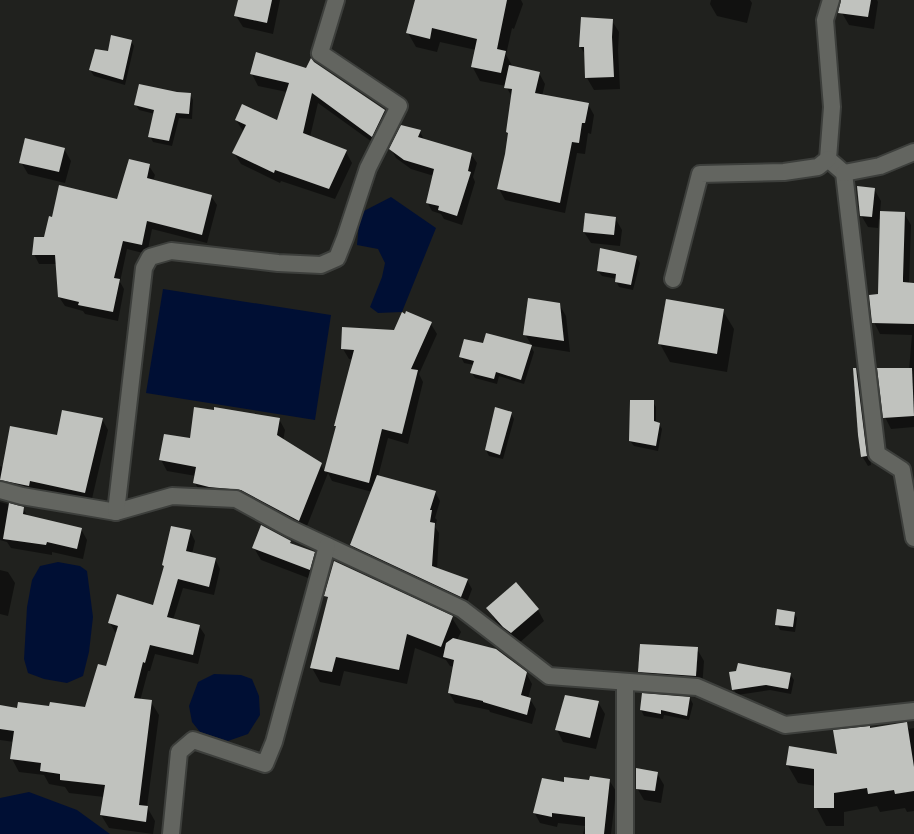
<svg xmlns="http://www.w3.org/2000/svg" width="914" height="834" viewBox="0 0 914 834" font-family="'Varela Round',sans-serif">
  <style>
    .water { fill: #000f34 }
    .shadow { fill: #0007 }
    .building { fill: #c0c2be }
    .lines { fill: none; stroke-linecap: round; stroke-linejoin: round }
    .minor-casing { stroke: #3d3f3c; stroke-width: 20 }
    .minor { stroke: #636560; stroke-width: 16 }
  </style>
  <rect width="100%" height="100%" fill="#20211e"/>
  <!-- water -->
  <g class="water">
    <polygon points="391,197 436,228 402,312 378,313 370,307 382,277 385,263 378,249 357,245 360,213"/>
    <polygon points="163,289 331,315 315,420 146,393"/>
    <polygon points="58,562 80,566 87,571 93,617 89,652 83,676 67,683 44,679 28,673 24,659 27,607 32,580 40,566"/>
    <polygon points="214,674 241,675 252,679 259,696 260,715 248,734 228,741 200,732 192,722 189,706 198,682"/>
    <polygon points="29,792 77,810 110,834 0,834 0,798"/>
  </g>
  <!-- shadow -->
  <g class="shadow">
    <polygon points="239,0 280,0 273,34 243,27 236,16"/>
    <polygon points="416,0 521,0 523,4 514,29 512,28 506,55 513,67 539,73 545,84 542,96 588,104 594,115 591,134 588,133 585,154 577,153 565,213 505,200 499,189 507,154 513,99 506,86 480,81 472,66 476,50 440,42 437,52 416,47 408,33"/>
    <polygon points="711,0 750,0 752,3 747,23 717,16 710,4"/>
    <polygon points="844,0 877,0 878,2 874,29 849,25 842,13"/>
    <polygon points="612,21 619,32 618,50 620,89 594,90 587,78 586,56 580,46"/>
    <polygon points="131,41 134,46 125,85 94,76 90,70 109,53"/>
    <polygon points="257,54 384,111 391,122 379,147 318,103 310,137 346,152 352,163 335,199 281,181 280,183 241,164 234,153 243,131 236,120 278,122 287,92 258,86 252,74"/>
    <polygon points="190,94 193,100 192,119 179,118 172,146 153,142 150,136 155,114 139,110 136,105"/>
    <polygon points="420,132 425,141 471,154 477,163 473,177 475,182 462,225 444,219 441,214 432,211 427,202 434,176 411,169 396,158 391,149"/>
    <polygon points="64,149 71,161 65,183 28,174 21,162"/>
    <polygon points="149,166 155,175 153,181 211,196 217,205 207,243 152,229 147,254 127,249 120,282 124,289 118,321 85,314 83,311 65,306 59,297 57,264 39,264 34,254 45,238 118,201"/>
    <polygon points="874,189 881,201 880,213 904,213 911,225 909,284 914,284 914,427 891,429 885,417 909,370 912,335 880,334 874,322 880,295 882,220 879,219 878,228 868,227 861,215"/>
    <polygon points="615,218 622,230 620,246 591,243 584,232"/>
    <polygon points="636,257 640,263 633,290 619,287 616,281 617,279 602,276 598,271"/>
    <polygon points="559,304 566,316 570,352 532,346 525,334"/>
    <polygon points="723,311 734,329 727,372 670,362 660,344"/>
    <polygon points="431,324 437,334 419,374 423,382 408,444 388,438 378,477 435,492 440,501 435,518 437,520 435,527 439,533 437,570 467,580 472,589 466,605 357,554 352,545 372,492 332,481 328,473 305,531 201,494 195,483 196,476 167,471 161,460 191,440 279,419 285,430 283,441 320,464 326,473 337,428 336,426 353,360 349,359 343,349 395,331"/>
    <polygon points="485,345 531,347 534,352 524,384 499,376 497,384 475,378 472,373 474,365 464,363 461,357"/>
    <polygon points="855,370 861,379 871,465 868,466 862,456"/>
    <polygon points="653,402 656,407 656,423 659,424 662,429 658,451 634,446 630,441"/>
    <polygon points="511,413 514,419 503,459 489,456 486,450"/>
    <polygon points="102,419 108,430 91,503 0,493 0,466 3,467 58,437"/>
    <polygon points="0,502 23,508 28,517 81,529 87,540 83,559 52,552 52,555 11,548 7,542 0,540"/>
    <polygon points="190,531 195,541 192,554 215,559 220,569 214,595 183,588 173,620 199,626 205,635 198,664 155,654 150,671 148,671 140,701 151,702 159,715 147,807 155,821 153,834 109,828 101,815 104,797 69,793 65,787 49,784 44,775 19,772 12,759 14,742 0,740 0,707 131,718 107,668 118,633 115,632 110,623 154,607"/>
    <polygon points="290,542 292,545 314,553 320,565 316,581 261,560 254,548"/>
    <polygon points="0,570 8,572 15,583 8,616 0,614"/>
    <polygon points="326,596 452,618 461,632 457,640 526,673 532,684 528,698 530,699 536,709 532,724 490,712 489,710 455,703 449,693 454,667 450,666 446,660 415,648 407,684 344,671 340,686 320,682 312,668 329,600"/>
    <polygon points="488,608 538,610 544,621 518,644 512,639 495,620"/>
    <polygon points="794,613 797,618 795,632 780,630 777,624"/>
    <polygon points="697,649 704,661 702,688 647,684 640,672"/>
    <polygon points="731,673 790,674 794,680 791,694 770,690 737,695 734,690"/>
    <polygon points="690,698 693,704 689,720 664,715 663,719 644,716 641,710"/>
    <polygon points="598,702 605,714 596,749 563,742 557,730"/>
    <polygon points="906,724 909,729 914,728 914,811 907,812 905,808 880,812 877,806 844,812 844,826 826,826 816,807 816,786 798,783 787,764 839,756 870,730"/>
    <polygon points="657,773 664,785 661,803 644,800 637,788"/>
    <polygon points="609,780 616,791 611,834 583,834 585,826 558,823 557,827 540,823 534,812 565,784"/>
  </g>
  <!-- building -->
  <g class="building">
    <polygon points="238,0 272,0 267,23 234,16"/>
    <polygon points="415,0 507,0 497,49 506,51 501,73 471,67 477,39 432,28 430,39 406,33"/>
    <polygon points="841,0 871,0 868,17 838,13"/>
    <polygon points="581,17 613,19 612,37 614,77 585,78 584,47 579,47"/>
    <polygon points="111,35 132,40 123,80 89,70 95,49 108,51"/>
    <polygon points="256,52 306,68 311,58 314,62 385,110 372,137 312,93 303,133 347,150 329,189 275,170 274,173 232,153 246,125 235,120 242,104 277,120 289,83 250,74"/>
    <polygon points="509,65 540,72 535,93 589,103 585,123 582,123 579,143 572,142 560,203 497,189 505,154 508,133 506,132 512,89 504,88"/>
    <polygon points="139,84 177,92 191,93 189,114 176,113 169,141 148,137 154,110 134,105"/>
    <polygon points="401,125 421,130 418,137 472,153 468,171 471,172 457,216 438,210 439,206 426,203 434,169 404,160 389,149"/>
    <polygon points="25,138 65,148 59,172 19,163"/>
    <polygon points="129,159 150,164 147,178 212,195 202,235 147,221 142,245 123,241 114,278 120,279 113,312 78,305 79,302 58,297 55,255 32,255 34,237 44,237 49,216 52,217 59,185 117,199"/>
    <polygon points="857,186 875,188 872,217 860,216"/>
    <polygon points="880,211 905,212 903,278 903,282 914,283 914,324 872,323 869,295 878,294"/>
    <polygon points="585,213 616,217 614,235 583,232"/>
    <polygon points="600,248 637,256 631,285 615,282 616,274 597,271"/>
    <polygon points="528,298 560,303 564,341 523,335"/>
    <polygon points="666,299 724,309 717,354 658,344"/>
    <polygon points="406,311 432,322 411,369 418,370 402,434 382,429 369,483 324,471 336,426 334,426 354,350 341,349 342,327 394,330 402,312 405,314"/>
    <polygon points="486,333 532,345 521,380 496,372 494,379 470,373 474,361 459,357 464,339 483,343"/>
    <polygon points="853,368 856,368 867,456 861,457 858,435"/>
    <polygon points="877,368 912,368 914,416 883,418"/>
    <polygon points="630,400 654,400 654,421 660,423 656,446 629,441"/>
    <polygon points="194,407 214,410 214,407 280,418 277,435 322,463 299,521 241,490 209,487 193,483 196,467 159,460 164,434 190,438"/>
    <polygon points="495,407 512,412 500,455 485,450"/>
    <polygon points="62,410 103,418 85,493 30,481 29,486 0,480 10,426 57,435"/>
    <polygon points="377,475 436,491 430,510 432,510 430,522 435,523 432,566 468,579 461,597 350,545"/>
    <polygon points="9,503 24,507 23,514 82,528 77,549 47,542 46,545 3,539"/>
    <polygon points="261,525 291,541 290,543 315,552 310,570 252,548"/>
    <polygon points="171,526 191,530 186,551 216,558 209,587 178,579 167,617 200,625 193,655 150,645 145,663 143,662 134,698 152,700 139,805 148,806 146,822 100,815 105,785 60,780 60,774 40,771 41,763 10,759 14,731 0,729 0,705 17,708 18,702 49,706 50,702 85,707 98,664 106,666 118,626 108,623 117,594 153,605 164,566 162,565"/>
    <polygon points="334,561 453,616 441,647 407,634 399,670 336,657 332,672 310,668 328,597 324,596"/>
    <polygon points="516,582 539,609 511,633 503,627 486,608"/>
    <polygon points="777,609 795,612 793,627 775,625"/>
    <polygon points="453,638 496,649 527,672 521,695 531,698 527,715 483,702 483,701 448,693 454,660 443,657 446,643"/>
    <polygon points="640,644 698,647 696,676 638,672"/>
    <polygon points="738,663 791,673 788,689 766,685 732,690 729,672 736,671"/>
    <polygon points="642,693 690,697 687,716 661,710 661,714 640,710"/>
    <polygon points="565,695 599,701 590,738 555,730"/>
    <polygon points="907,722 914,767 914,791 895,794 894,790 868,794 867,788 834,793 834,808 814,808 814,769 786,765 789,746 837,754 833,730 870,726 870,728"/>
    <polygon points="636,768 658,772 655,791 636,789"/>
    <polygon points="590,776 610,779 604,834 585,834 585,817 552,813 552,817 533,813 542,778 564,782 564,777 589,780"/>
  </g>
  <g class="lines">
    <defs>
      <g id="minor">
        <polyline points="831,0 825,20 832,107 828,159 844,173 877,454 902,470 914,538"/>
        <polyline points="844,173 880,166 914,152"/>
        <polyline points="673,279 700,174 784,172 818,167 828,159"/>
        <polyline points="0,490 22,496 116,512 172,496 236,499 289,528 462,609 549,676 697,687 785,725 914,711"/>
        <polyline points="116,512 144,268 150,257 171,251 278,263 321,265 337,258 345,238 368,168 399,106 320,53 336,0"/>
        <polyline points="625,682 625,834"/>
        <polyline points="171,834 179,752 193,740 265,764 274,742 327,546"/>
      </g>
    </defs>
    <!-- minor casing -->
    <use href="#minor" class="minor-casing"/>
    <!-- minor -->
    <use href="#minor" class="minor"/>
  </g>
</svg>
